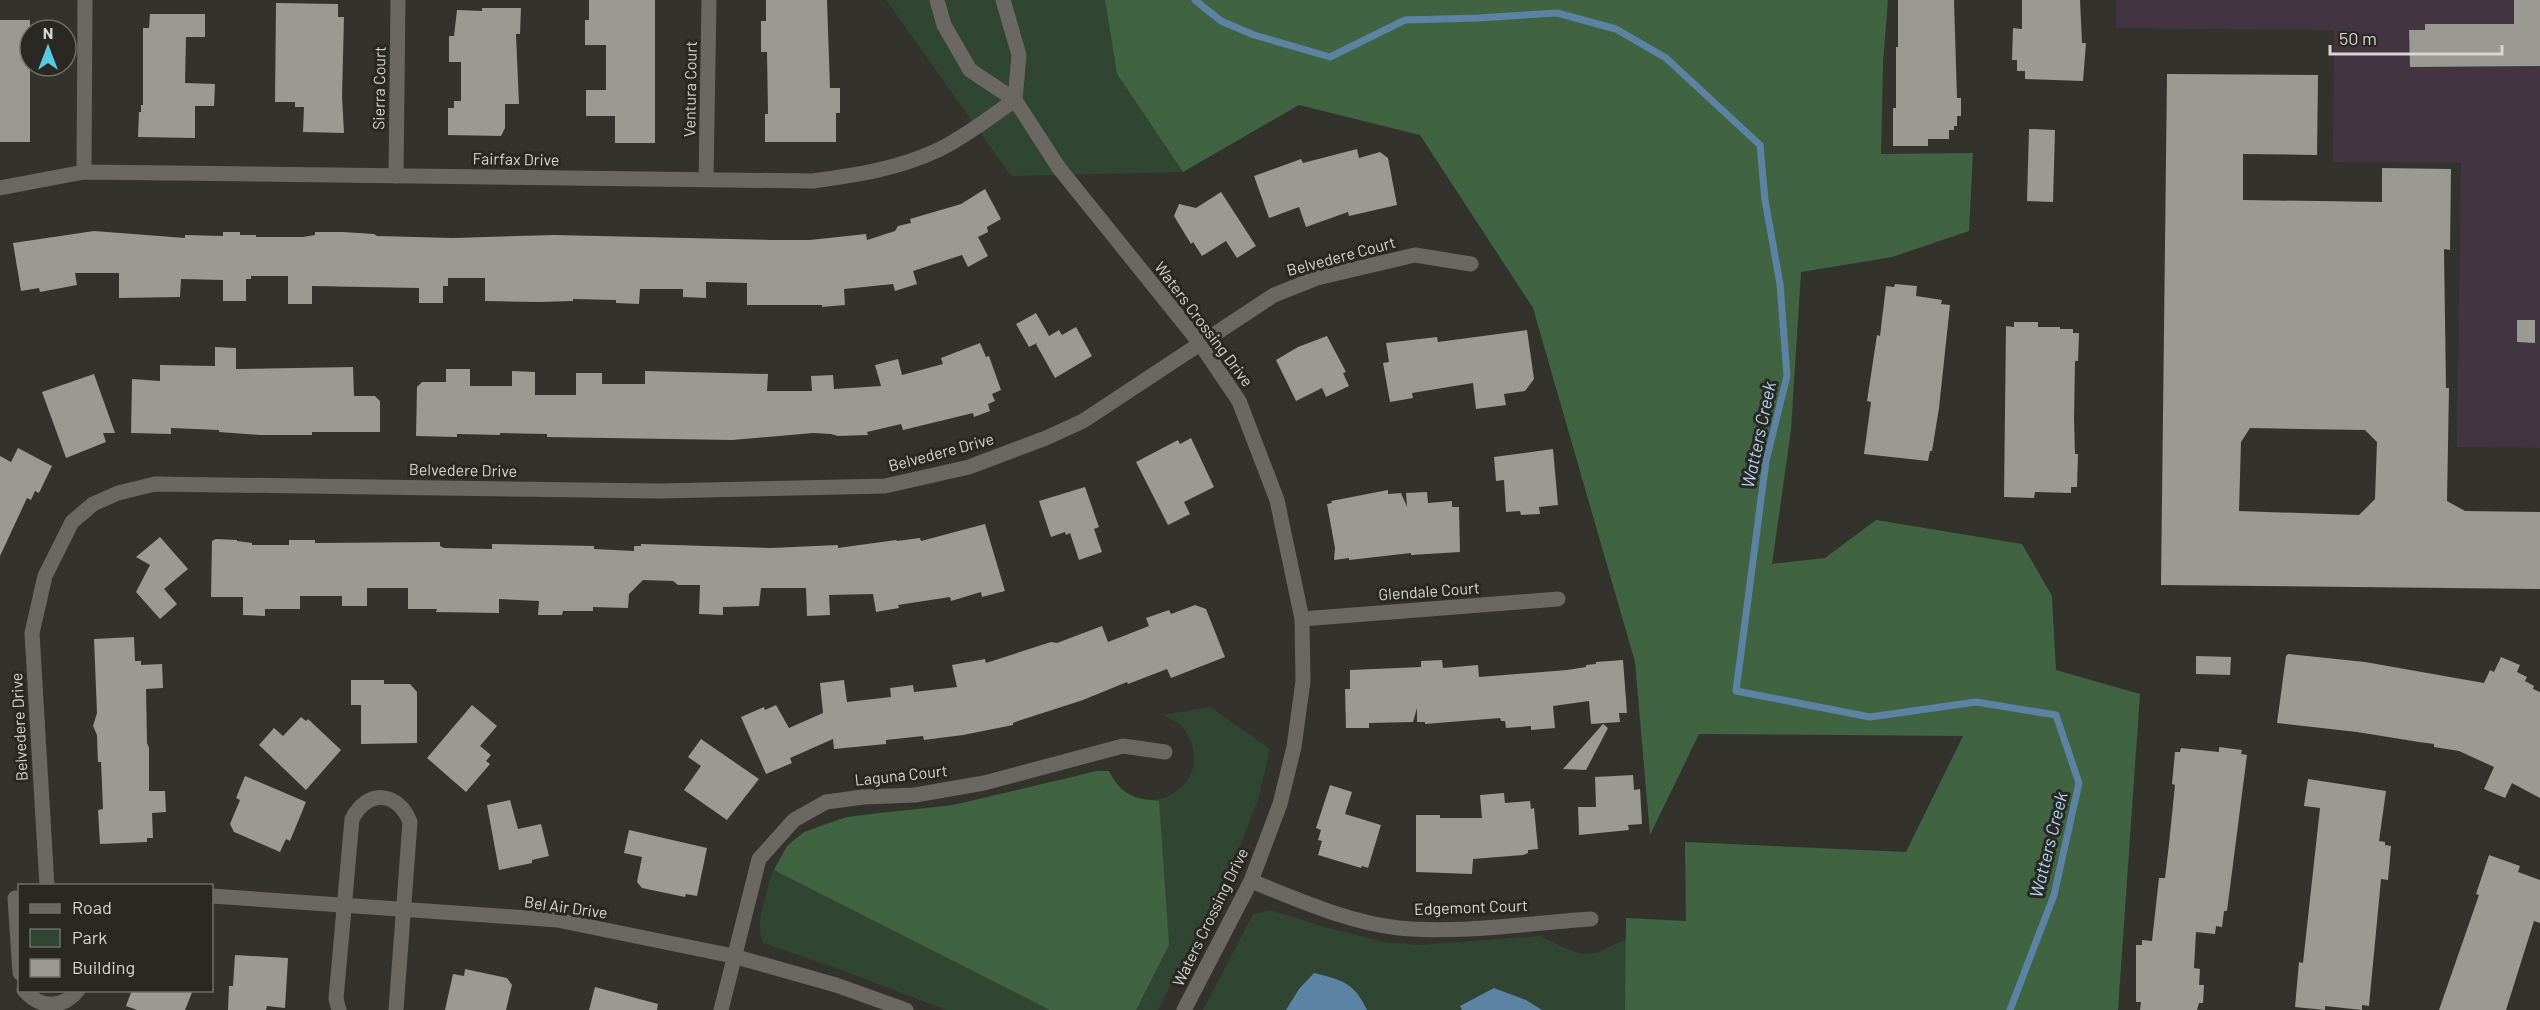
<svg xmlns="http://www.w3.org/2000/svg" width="2540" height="1010" viewBox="0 0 2540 1010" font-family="Barlow,sans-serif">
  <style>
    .commercial { fill: #433441 }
    .green { fill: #314632 }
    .forest { fill: #406442 }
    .water { fill: #5c83a4 }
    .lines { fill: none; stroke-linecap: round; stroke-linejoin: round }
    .stream { stroke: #5c83a4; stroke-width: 7 }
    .building { fill: #9a9992; fill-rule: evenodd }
    .minor { stroke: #6a6861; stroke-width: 15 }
    .labels { text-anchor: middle; stroke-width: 6; stroke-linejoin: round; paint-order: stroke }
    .street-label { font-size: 16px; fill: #d7d6d2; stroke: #292822 }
    .water-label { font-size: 18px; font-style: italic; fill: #b2d6f6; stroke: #292822 }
  </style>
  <rect width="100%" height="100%" fill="#33322c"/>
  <!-- commercial -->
  <polygon class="commercial" points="2116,0 2540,0 2540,448 2457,447 2461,163 2333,162 2334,30 2116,28"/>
  <!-- green -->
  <g class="green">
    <polygon points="886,0 1105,0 1117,74 1183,172 1011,176"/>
    <path d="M1210,707L1270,749L1258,800L1233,864L1158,1010H946L844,971L763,943C756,925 762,909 767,890C788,801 884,817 954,805C1002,796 1049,783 1097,771H1109C1141,834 1224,782 1183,728C1179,722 1170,719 1164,715Z"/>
    <polygon points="1270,910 1321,926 1384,942 1419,945 1540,936 1565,948 1582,954 1596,953 1626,939 1636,1010 1203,1010 1253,914"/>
  </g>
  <!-- forest -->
  <g class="forest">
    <polygon points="1105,0 1888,0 1883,63 1881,154 1973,153 1969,231 1892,257 1801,272 1791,430 1772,564 1825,558 1876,520 2022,544 2052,596 2056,670 2140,694 2118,1010 1625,1010 1626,918 1686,921 1685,842 1906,852 1963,736 1699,734 1650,835 1635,662 1533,308 1420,135 1299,105 1183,172 1117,74"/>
    <path d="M1097,771H1109C1121,795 1134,799 1159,801L1169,945L1136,1010H1050L774,870L787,846L804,832L847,817L953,805Z"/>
  </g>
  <!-- water -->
  <g class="water">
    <path d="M1314,973C1343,980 1354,983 1367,1010H1286L1299,989Z"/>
    <polygon points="1494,988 1526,1000 1542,1010 1462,1010 1460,1006"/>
  </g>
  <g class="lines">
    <!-- stream -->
    <polyline class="stream" points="1195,0 1221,21 1254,35 1330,57 1405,20 1478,18 1557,13 1616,29 1666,58 1760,145 1765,200 1780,284 1787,376 1766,461 1736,691 1870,717 1976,702 2056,715 2079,783 2054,895 2010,1010"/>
  </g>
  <!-- building -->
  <g class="building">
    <polygon points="589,0 655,0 655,143 615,143 615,116 586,116 586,90 606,90 606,45 585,45 585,20 589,20"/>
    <polygon points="766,0 827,0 830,88 840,88 840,113 836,113 836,142 765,142 765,114 768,114 767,52 761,52 761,21 766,21"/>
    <polygon points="1898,0 1954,0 1957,98 1961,98 1961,116 1957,116 1957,126 1954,126 1954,130 1949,130 1949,139 1928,139 1928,146 1893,146 1893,108 1896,108 1896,47 1898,47"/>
    <polygon points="2022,0 2080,0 2082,43 2086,43 2083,81 2025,79 2025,71 2017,71 2017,60 2012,60 2013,28 2022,29"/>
    <polygon points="2514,0 2540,0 2540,66 2410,67 2409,30 2425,30 2425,24 2514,24"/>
    <polygon points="276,3 338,4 338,17 344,17 342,96 344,133 303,132 304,107 295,107 295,102 275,102"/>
    <polygon points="482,8 521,8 520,34 516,34 519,104 505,104 505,128 501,136 448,135 448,108 454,108 454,101 461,101 461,62 449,62 449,36 454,36 457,10 482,11"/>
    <polygon points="150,14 205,14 205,37 186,37 185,83 215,84 214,106 195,106 195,138 138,137 139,112 141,112 141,105 143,105 143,28 149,28"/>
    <rect x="0" y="20" width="30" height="122"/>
    <path d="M2167,74L2318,75L2317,155L2243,154V200L2382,202V168L2451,169L2450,250L2444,249L2446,388H2449L2447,501L2465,511L2540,512V589L2161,585ZM2250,428L2365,430L2377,442L2375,499L2359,515L2239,511L2241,442Z"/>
    <polygon points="2029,129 2055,130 2053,202 2027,201"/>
    <polygon points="1357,149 1359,158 1380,152 1388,158 1397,205 1349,216 1348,212 1306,227 1299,207 1269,218 1254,176 1301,159 1303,163"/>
    <polygon points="985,189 1001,219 987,227 988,232 978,237 988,256 968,267 962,255 913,271 917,284 895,291 893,284 844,289 845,305 822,307 822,305 747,305 747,283 706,282 706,298 683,297 683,289 640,289 639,304 616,303 616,300 573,299 573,301 539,302 485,301 485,278 448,278 448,286 443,286 443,303 419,303 419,288 312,286 312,304 288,304 288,276 251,276 251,279 246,279 246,301 223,301 223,280 181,279 180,297 119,298 119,273 75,273 77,285 40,292 39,288 21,291 13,243 94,231 185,238 185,235 223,236 223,232 240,232 240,235 256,235 256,237 303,237 315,235 315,232 343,232 374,234 377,236 453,238 554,235 771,240 810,240 866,234 867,240 895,231 898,226 911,223 910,219 961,204"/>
    <polygon points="1221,192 1256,246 1237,258 1226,241 1202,256 1193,242 1191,244 1174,216 1179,204 1196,208"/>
    <polygon points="1895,284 1917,286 1916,296 1942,300 1941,304 1950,305 1939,408 1932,451 1930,451 1928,461 1864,454 1871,402 1867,401 1877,335 1880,336 1886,286 1894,287"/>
    <polygon points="1036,313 1049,336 1059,330 1062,335 1076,327 1092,356 1055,378 1036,344 1039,342 1029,347 1016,324"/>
    <polygon points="2517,320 2535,320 2535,343 2517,342"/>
    <polygon points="2014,322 2038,322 2038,327 2060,327 2060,329 2073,329 2073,333 2079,333 2078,361 2075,361 2074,419 2075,454 2078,454 2077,487 2071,487 2071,493 2035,492 2034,498 2004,497 2006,326 2014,327"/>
    <polygon points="1527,330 1534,379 1525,391 1504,394 1506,405 1476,409 1473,383 1412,393 1413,398 1390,402 1383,363 1389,362 1386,343 1437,337 1438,342"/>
    <polygon points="1327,336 1346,372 1343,373 1349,386 1326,397 1322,388 1296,401 1276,360 1298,347"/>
    <polygon points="980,343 986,357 989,356 1001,390 992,394 995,401 988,404 990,411 974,417 973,413 903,430 901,424 867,432 868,435 838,436 831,434 813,433 732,440 547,437 547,434 500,433 500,435 457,434 457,437 416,436 417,387 422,382 446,382 446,369 470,369 470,386 512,386 512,371 535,372 535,395 576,395 576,373 602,373 602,384 645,384 645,371 768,374 767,391 812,391 811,376 833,375 834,389 881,386 875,365 898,359 902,375 943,364 941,358"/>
    <polygon points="215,347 236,348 236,369 353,367 354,396 375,396 380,401 380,432 312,432 312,435 260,435 219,432 219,430 171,428 171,434 131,433 132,379 160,381 160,365 215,366"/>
    <polygon points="94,374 115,433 103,433 106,442 66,458 42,392"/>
    <polygon points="1191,438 1214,487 1184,502 1190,514 1168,525 1136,462 1178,440 1180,444"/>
    <polygon points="18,448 52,466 39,493 35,491 31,500 27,498 0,556 0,456 11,462"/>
    <polygon points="1553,449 1558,505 1539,507 1540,514 1521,515 1520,511 1506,512 1504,480 1496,481 1494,457"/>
    <polygon points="1085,487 1099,527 1094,529 1102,552 1079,560 1070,533 1066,535 1065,532 1051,537 1039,501"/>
    <polygon points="1388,490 1388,494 1401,493 1407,507 1406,493 1427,492 1428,503 1452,501 1452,507 1459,507 1460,552 1411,555 1411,553 1349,560 1349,558 1334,560 1335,548 1327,504 1332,503 1331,501"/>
    <polygon points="985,524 1005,591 982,597 981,592 951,601 950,597 898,605 899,608 876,612 873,594 829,595 830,615 807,616 806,588 761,588 759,606 723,607 723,615 699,614 700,585 678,585 673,581 643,580 629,594 628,608 593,607 593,611 563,611 562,615 538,615 539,601 499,599 499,613 436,612 437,609 408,609 408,588 367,588 367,606 342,606 342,596 300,596 300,609 265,609 265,616 243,615 243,597 211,597 212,541 216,539 237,540 237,541 252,543 252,545 289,545 289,540 315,540 315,543 440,542 440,546 444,548 492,549 492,544 594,546 594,549 634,551 634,546 641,546 641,544 771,548 838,545 838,548 896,540 897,541 920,538 921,541"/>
    <polygon points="160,537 188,569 164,589 177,604 160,619 136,592 150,565 136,557"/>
    <polygon points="1195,605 1206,609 1225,657 1171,678 1167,669 1128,684 1127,682 1083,700 1018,721 1013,723 1013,725 963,735 924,740 923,736 886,740 886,744 834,749 833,739 790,758 792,763 766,774 741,717 764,707 765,710 776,705 789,728 823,713 820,683 844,680 847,702 891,697 890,688 913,685 914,692 957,687 952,665 985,659 986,663 1051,642 1057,643 1102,626 1108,642 1149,626 1146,618 1169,610 1171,614"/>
    <polygon points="134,637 135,661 141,661 141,665 162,664 163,688 146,689 147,743 149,748 149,791 165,791 166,812 152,813 153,838 147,838 147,842 100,844 98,810 103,809 101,762 98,762 97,735 93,726 97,713 94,639"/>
    <polygon points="2288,654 2365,662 2484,683 2490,670 2494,672 2501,657 2520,665 2517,672 2527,677 2525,681 2534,686 2533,689 2540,692 2540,798 2512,783 2505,798 2484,789 2494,767 2459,751 2434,747 2434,744 2419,742 2357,732 2277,723 2286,656"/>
    <polygon points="2196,656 2231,657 2230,675 2196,674"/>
    <polygon points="1442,660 1443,668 1478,665 1479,677 1567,670 1586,667 1586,665 1596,664 1596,662 1623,660 1627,713 1619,713 1620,722 1591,724 1589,701 1553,706 1555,728 1531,730 1531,726 1506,728 1505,721 1501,721 1500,718 1425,724 1425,722 1417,722 1417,708 1413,722 1369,723 1369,728 1346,728 1345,689 1350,689 1350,670 1421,667 1421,661"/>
    <polygon points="351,680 384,680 384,684 410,684 417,692 417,743 361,744 361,705 351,705"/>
    <polygon points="472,705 497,726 480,746 491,755 486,761 490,764 466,792 427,758"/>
    <polygon points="301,717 306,721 308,719 341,750 306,790 259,745 274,728 283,736"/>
    <polygon points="1603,724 1608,728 1586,770 1563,769"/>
    <polygon points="701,739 759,779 727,820 684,790 701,766 688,757"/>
    <polygon points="2219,747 2242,750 2241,754 2247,755 2227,911 2224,911 2222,927 2216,926 2215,934 2196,932 2194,968 2200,969 2199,985 2204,985 2203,1003 2199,1003 2197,1010 2140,1010 2141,1002 2136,1002 2136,945 2142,945 2142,940 2152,941 2159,878 2165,878 2169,844 2175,785 2172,784 2175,752 2180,752 2181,748 2219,752"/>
    <polygon points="1633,775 1634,790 1640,789 1642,824 1628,825 1629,830 1579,835 1578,807 1596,807 1595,777"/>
    <polygon points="245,776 306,802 290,841 286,839 280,852 234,832 230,824 240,800 236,798"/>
    <polygon points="2308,779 2386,791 2379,841 2385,842 2385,845 2391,846 2388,880 2381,879 2369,1006 2362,1005 2362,1010 2325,1006 2325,1010 2295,1007 2299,962 2303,963 2320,808 2304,806"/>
    <polygon points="1330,785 1352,792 1345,814 1381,825 1368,868 1362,866 1361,868 1318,855 1322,841 1318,840 1321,830 1316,828"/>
    <polygon points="1504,793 1505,803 1530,801 1531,809 1534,808 1538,849 1528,850 1528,853 1523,855 1473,859 1472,874 1416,872 1416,815 1440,815 1440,818 1482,818 1480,795"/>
    <polygon points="510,800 518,829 541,824 549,856 532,860 532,863 499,870 487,805"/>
    <polygon points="629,830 707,848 697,896 686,894 685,897 642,888 637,882 642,857 624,853"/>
    <polygon points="2489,855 2520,866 2518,872 2540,880 2540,923 2534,921 2506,1010 2439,1010 2479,895 2476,894"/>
    <polygon points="235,955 288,958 285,1008 267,1006 266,1010 228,1010 229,986 233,986"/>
    <polygon points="465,969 507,978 512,985 506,1010 445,1010 453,974 464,976"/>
    <polygon points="595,987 658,1004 657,1010 589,1010"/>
    <polygon points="132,990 193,990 185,1010 137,1010 126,1006"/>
  </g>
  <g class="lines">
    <!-- minor -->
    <g class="minor">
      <polyline points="937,0 944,25 970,70 1015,100 1059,168 1199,342 1239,401 1277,500 1302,619 1303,681 1294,747 1280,804 1251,881 1184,1010"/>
      <polyline points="1003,0 1019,55 1015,100"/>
      <polyline points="84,172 85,0"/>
      <polyline points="396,176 398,0"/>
      <polyline points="706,179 709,0"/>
      <path d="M0,188L84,172L813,181C856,175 898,169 938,150C965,137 990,117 1015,100"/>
      <polyline points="1302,619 1558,599"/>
      <path d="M1251,881C1299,900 1347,922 1399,928C1459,934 1531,923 1591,919"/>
      <polyline points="47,886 32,633 45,576 72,522 93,504 118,493 155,484 660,491 885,486 969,467 1046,438 1083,421 1274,295 1317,278 1415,255 1471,264"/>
      <polyline points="212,896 557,920 733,956 836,985 906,1010"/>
      <polyline points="15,898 20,973"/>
      <path d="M24,990C40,1009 63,1009 78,990"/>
      <path d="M339,1010L336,999L352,819C367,789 398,791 410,822L396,1010"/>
      <polyline points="721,1010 759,859 794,820 826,802 863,797 915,795 984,783 1123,746 1165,752"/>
    </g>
  </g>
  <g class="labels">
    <!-- street labels -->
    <g class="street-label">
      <text transform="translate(379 88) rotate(-89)" y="6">Sierra Court</text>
      <text transform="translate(690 89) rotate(-89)" y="6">Ventura Court</text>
      <text transform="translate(516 159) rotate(1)" y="6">Fairfax Drive</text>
      <text transform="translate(1341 256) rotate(-15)" y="6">Belvedere Court</text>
      <text transform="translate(1204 324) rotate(53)" y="6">Waters Crossing Drive</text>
      <text transform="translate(941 452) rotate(-15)" y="6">Belvedere Drive</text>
      <text transform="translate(463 470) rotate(1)" y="6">Belvedere Drive</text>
      <text transform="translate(1429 591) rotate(-4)" y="6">Glendale Court</text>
      <text transform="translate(19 727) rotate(-93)" y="6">Belvedere Drive</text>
      <text transform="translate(901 775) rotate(-6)" y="6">Laguna Court</text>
      <text transform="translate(566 907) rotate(8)" y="6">Bel Air Drive</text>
      <text transform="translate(1471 907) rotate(-2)" y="6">Edgemont Court</text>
      <text transform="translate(1210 917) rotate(-64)" y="6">Waters Crossing Drive</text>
    </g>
    <!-- water labels -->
    <g class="water-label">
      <text transform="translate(1759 435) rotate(-78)" y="6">Watters Creek</text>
      <text transform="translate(2049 845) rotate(-76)" y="6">Watters Creek</text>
    </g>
  </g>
  <!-- legend -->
  <rect x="18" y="884" width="195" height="108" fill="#292822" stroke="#6f6e68" stroke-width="1.5"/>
  <rect x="30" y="904" width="30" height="9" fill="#6a6861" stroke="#6f6e68" stroke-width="1.5"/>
  <text x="72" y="914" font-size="18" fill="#d7d6d2">Road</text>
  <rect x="30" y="929" width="30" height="18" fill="#314632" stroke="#6f6e68" stroke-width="1.5"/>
  <text x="72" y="944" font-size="18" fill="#d7d6d2">Park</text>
  <rect x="30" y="959" width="30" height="18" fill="#9a9992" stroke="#6f6e68" stroke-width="1.5"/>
  <text x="72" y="974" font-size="18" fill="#d7d6d2">Building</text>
  <!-- north arrow -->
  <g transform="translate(48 48)"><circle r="28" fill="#292822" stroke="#6f6e68" stroke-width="1.5"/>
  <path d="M0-4.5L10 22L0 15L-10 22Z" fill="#59c8e5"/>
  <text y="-9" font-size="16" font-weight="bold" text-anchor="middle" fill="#d7d6d2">N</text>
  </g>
  <!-- scale -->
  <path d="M2330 45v9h172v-9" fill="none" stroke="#d7d6d2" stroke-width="3"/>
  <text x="2339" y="45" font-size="18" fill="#d7d6d2" stroke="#292822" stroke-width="4.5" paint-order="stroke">50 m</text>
</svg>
